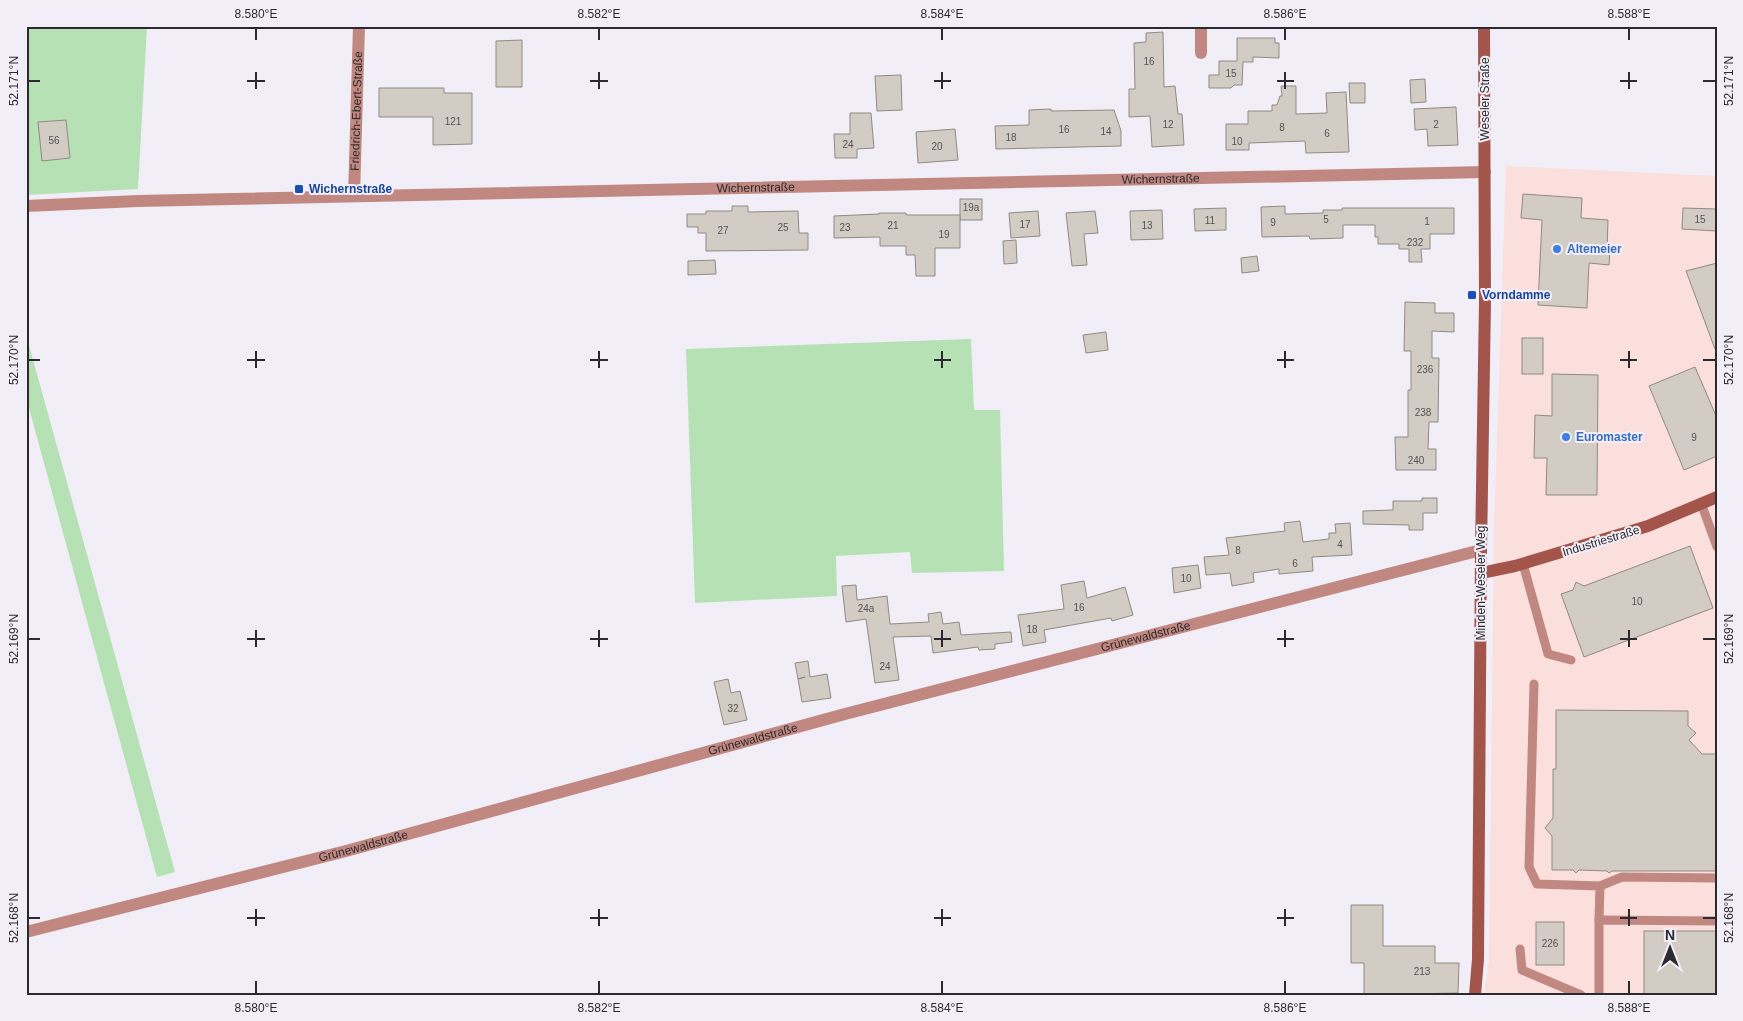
<svg xmlns="http://www.w3.org/2000/svg" width="1743" height="1021" viewBox="0 0 1743 1021" font-family="Arial,sans-serif">
  <style>
    .industrial { fill: #fadfdd }
    .green { fill: #b6e1b5 }
    .building { fill: #d3ccc4; stroke: #908a82 }
    .lines { fill: none; stroke-linecap: round; stroke-linejoin: round }
    .lane { stroke: #c08880; stroke-width: 9 }
    .street { stroke: #c08880; stroke-width: 12 }
    .secondary { stroke: #a3544b; stroke-width: 12 }
    .ticks { fill: none; stroke: #2c2a2e; stroke-width: 2 }
    .transit-dot { fill: #1a4fb4; stroke: #f2eef8; stroke-width: 2 }
    .shop-dot { fill: #3f7fe0; stroke: #f2eef8; stroke-width: 2 }
    .labels { text-anchor: middle; stroke-width: 4; stroke-linejoin: round; paint-order: stroke }
    .number-label { font-size: 10px; fill: #565254 }
    .street-label { font-size: 12px; fill: #2c2a2e; stroke: #f2eef8 }
    .transit-label { font-size: 12px; font-weight: bold; fill: #164399; stroke: #f2eef8; text-anchor: start }
    .shop-label { font-size: 12px; font-weight: bold; fill: #366cbe; stroke: #f2eef8; text-anchor: start }
    .neatline { fill: none; stroke: #2c2a2e; stroke-width: 2 }
    .ticks-label { font-size: 12px; text-anchor: middle; fill: #2c2a2e }
  </style>
  <rect width="100%" height="100%" fill="#f2eef8"/>
  <!-- industrial -->
  <polygon class="industrial" points="1506,166 1717,176 1717,995 1484,995 1489,960 1494,530"/>
  <!-- green -->
  <g class="green">
    <polygon points="26,26 147,26 138,189 26,195"/>
    <polygon points="26,338 27,338 175,872 157,877 26,397"/>
    <polygon points="971,339 974,410 1000,410 1004,571 912,573 910,552 836,556 837,596 695,603 686,349"/>
  </g>
  <!-- building -->
  <g class="building">
    <polygon points="1163,32 1164,87 1175,86 1178,114 1182,114 1184,145 1152,147 1150,116 1129,117 1129,89 1135,89 1134,43 1146,42 1146,33"/>
    <polygon points="1237,38 1275,38 1275,43 1279,43 1279,58 1253,57 1253,62 1243,62 1242,85 1234,85 1231,88 1209,88 1209,75 1219,75 1219,61 1237,61"/>
    <polygon points="522,40 522,87 496,87 496,41"/>
    <polygon points="901,75 902,110 877,111 875,76"/>
    <polygon points="1425,79 1426,102 1411,103 1410,80"/>
    <polygon points="1349,83 1365,83 1365,103 1350,103"/>
    <polygon points="1281,86 1296,86 1296,114 1327,113 1326,93 1346,92 1349,152 1306,153 1305,141 1249,143 1249,150 1226,150 1226,124 1248,124 1248,111 1272,111 1272,105 1277,105 1280,96 1282,96"/>
    <polygon points="379,88 444,88 444,93 472,93 472,144 433,145 433,117 379,117"/>
    <polygon points="1456,107 1458,145 1428,146 1427,129 1415,130 1414,109"/>
    <polygon points="1051,109 1051,111 1114,110 1121,131 1121,146 996,149 995,126 1029,125 1029,110"/>
    <polygon points="850,113 871,113 874,148 857,149 857,158 835,158 834,134 850,134"/>
    <polygon points="66,120 70,158 42,161 38,122"/>
    <polygon points="955,129 958,160 918,163 916,132"/>
    <polygon points="1523,194 1582,198 1581,218 1608,220 1607,251 1610,251 1609,265 1589,263 1587,308 1538,305 1542,220 1521,218"/>
    <rect x="960" y="199" width="22" height="21"/>
    <polygon points="732,206 748,206 748,212 798,211 799,233 808,233 808,250 706,251 706,233 698,233 698,227 687,227 687,214 706,214 706,211 732,211"/>
    <polygon points="1285,206 1285,214 1323,213 1323,210 1342,210 1342,208 1454,208 1454,234 1430,234 1430,249 1421,249 1422,262 1409,262 1409,249 1399,249 1399,244 1378,244 1378,237 1375,237 1375,225 1343,225 1343,238 1310,239 1309,236 1262,237 1261,207"/>
    <polygon points="1226,208 1226,230 1195,231 1194,209"/>
    <polygon points="1683,208 1717,209 1717,231 1682,229"/>
    <polygon points="1162,210 1163,239 1131,240 1130,211"/>
    <polygon points="1038,211 1040,236 1011,238 1009,213"/>
    <polygon points="1095,211 1098,233 1084,234 1087,265 1072,266 1066,213"/>
    <polygon points="879,213 906,213 906,215 960,215 960,248 935,248 935,276 916,276 915,255 906,255 906,246 880,246 880,237 834,238 834,216 879,214"/>
    <polygon points="1016,240 1017,263 1004,264 1003,241"/>
    <polygon points="1257,256 1259,271 1242,273 1241,258"/>
    <polygon points="715,260 716,274 688,275 688,261"/>
    <polygon points="1717,263 1717,349 1715,349 1686,271"/>
    <polygon points="1405,302 1435,303 1435,313 1454,313 1454,332 1432,331 1432,358 1439,358 1438,422 1429,422 1428,449 1436,449 1436,470 1396,470 1395,437 1408,437 1408,390 1411,390 1411,351 1404,351"/>
    <polygon points="1106,332 1108,350 1086,353 1083,335"/>
    <rect x="1522" y="338" width="21" height="36"/>
    <polygon points="1695,367 1717,418 1717,456 1684,470 1649,386"/>
    <polygon points="1552,374 1598,375 1597,495 1546,495 1547,458 1534,458 1535,415 1552,416"/>
    <polygon points="1422,498 1437,498 1437,513 1423,513 1423,530 1409,530 1409,525 1363,524 1363,511 1393,510 1393,501 1422,501"/>
    <polygon points="1300,521 1303,542 1329,539 1329,533 1336,533 1335,524 1350,523 1352,555 1312,557 1313,571 1279,574 1279,569 1253,573 1254,582 1232,586 1230,573 1206,575 1204,557 1229,555 1226,538 1285,531 1284,523"/>
    <polygon points="1690,546 1713,608 1584,657 1561,594 1573,590 1576,582 1584,586"/>
    <polygon points="1198,565 1201,588 1174,593 1172,568"/>
    <polygon points="1084,581 1087,598 1125,587 1133,615 1112,621 1111,618 1044,630 1046,642 1023,646 1018,615 1064,609 1061,585"/>
    <polygon points="856,585 857,600 887,596 890,624 929,622 928,614 941,612 943,624 959,622 961,635 1011,632 1012,642 995,644 995,649 979,650 978,647 933,653 931,636 893,637 899,680 875,683 866,619 846,622 842,586"/>
    <polygon points="808,661 810,677 827,674 831,698 802,702 798,679 805,677 798,679 795,663"/>
    <polygon points="728,679 731,693 740,691 747,720 724,725 714,682"/>
    <polygon points="1556,710 1688,711 1688,726 1696,733 1689,740 1702,754 1717,754 1717,871 1612,871 1609,873 1607,871 1579,870 1576,873 1573,870 1552,870 1552,836 1545,828 1553,818 1553,769 1556,769"/>
    <polygon points="1351,905 1383,905 1383,946 1435,946 1435,963 1459,963 1458,993 1364,995 1364,963 1351,963"/>
    <rect x="1536" y="922" width="28" height="43"/>
    <rect x="1644" y="931" width="73" height="64"/>
  </g>
  <g class="lines">
    <!-- lane -->
    <g class="lane">
      <polyline points="1701,503 1717,547"/>
      <polyline points="1523,564 1548,654 1571,660"/>
      <polyline points="1534,684 1529,867 1537,884 1600,886 1599,920"/>
      <polyline points="1600,886 1622,877 1717,878"/>
      <polyline points="1520,949 1522,970 1581,995"/>
      <polyline points="1599,995 1599,920 1717,921"/>
    </g>
    <!-- street -->
    <g class="street">
      <polyline points="1201,53 1201,26"/>
      <path id="s1" d="M354,196L359,26"/>
      <path id="s2" d="M26,206L138,201L1485,172"/>
      <path id="s3" d="M26,932L346,851L845,714L1481,550"/>
    </g>
    <!-- secondary -->
    <g class="secondary">
      <polyline points="1481,573 1515,566 1648,526 1717,497"/>
      <polyline points="1475,995 1478,959 1481,550 1485,301 1484,26"/>
    </g>
  </g>
  <!-- ticks -->
  <path class="ticks" d="M256,28V40M599,28V40M942,28V40M1285,28V40M1629,28V40M256,72V89M599,72V89M942,72V89M1285,72V89M1629,72V89M28,81H40M247,81H265M590,81H608M934,81H951M1277,81H1294M1620,81H1637M1703,81H1716M256,351V368M599,351V368M942,351V368M1285,351V368M1629,351V368M28,360H40M247,360H265M590,360H608M934,360H951M1277,360H1294M1620,360H1637M1703,360H1716M256,630V647M599,630V647M942,630V647M1285,630V647M1629,630V647M28,639H40M247,639H265M590,639H608M934,639H951M1277,639H1294M1620,639H1637M1703,639H1716M256,909V926M599,909V926M942,909V926M1285,909V926M1629,909V926M28,918H40M247,918H265M590,918H608M934,918H951M1277,918H1294M1620,918H1637M1703,918H1716M256,981V994M599,981V994M942,981V994M1285,981V994M1629,981V994"/>
  <!-- markers -->
  <g class="transit-dot">
    <rect x="294" y="184" width="10" height="10" rx="2.5"/>
    <rect x="1467" y="290" width="10" height="10" rx="2.5"/>
  </g>
  <g class="shop-dot">
    <circle cx="1557" cy="249" r="5"/>
    <circle cx="1566" cy="437" r="5"/>
  </g>
  <g class="labels">
    <!-- number labels -->
    <g class="number-label">
      <text x="1149" y="65">16</text>
      <text x="1231" y="77">15</text>
      <text x="453" y="125">121</text>
      <text x="1168" y="128">12</text>
      <text x="1436" y="128">2</text>
      <text x="1282" y="131">8</text>
      <text x="1064" y="133">16</text>
      <text x="1106" y="135">14</text>
      <text x="1327" y="137">6</text>
      <text x="1011" y="141">18</text>
      <text x="54" y="144">56</text>
      <text x="1237" y="145">10</text>
      <text x="848" y="148">24</text>
      <text x="937" y="150">20</text>
      <text x="971" y="211">19a</text>
      <text x="1326" y="223">5</text>
      <text x="1700" y="223">15</text>
      <text x="1210" y="224">11</text>
      <text x="1427" y="225">1</text>
      <text x="1273" y="226">9</text>
      <text x="1025" y="228">17</text>
      <text x="893" y="229">21</text>
      <text x="1147" y="229">13</text>
      <text x="783" y="231">25</text>
      <text x="845" y="231">23</text>
      <text x="723" y="234">27</text>
      <text x="944" y="238">19</text>
      <text x="1415" y="246">232</text>
      <text x="1425" y="373">236</text>
      <text x="1423" y="416">238</text>
      <text x="1694" y="441">9</text>
      <text x="1416" y="464">240</text>
      <text x="1340" y="548">4</text>
      <text x="1238" y="554">8</text>
      <text x="1295" y="567">6</text>
      <text x="1186" y="582">10</text>
      <text x="1637" y="605">10</text>
      <text x="1079" y="611">16</text>
      <text x="866" y="612">24a</text>
      <text x="1032" y="633">18</text>
      <text x="885" y="670">24</text>
      <text x="733" y="712">32</text>
      <text x="1550" y="947">226</text>
      <text x="1422" y="975">213</text>
    </g>
    <!-- street labels -->
    <g class="street-label">
      <text transform="translate(1485 99) rotate(-90)" y="4">Weseler Straße</text>
      <text dy="4" stroke="none"><textPath href="#s1" startOffset="85">Friedrich-Ebert-Straße</textPath></text>
      <text dy="4" stroke="none"><textPath href="#s2" startOffset="1135">Wichernstraße</textPath></text>
      <text dy="4" stroke="none"><textPath href="#s2" startOffset="730">Wichernstraße</textPath></text>
      <text transform="translate(1601 541) rotate(-17)" y="4">Industriestraße</text>
      <text transform="translate(1481 583) rotate(-90)" y="4">Minden-Weseler Weg</text>
      <text dy="4" stroke="none"><textPath href="#s3" startOffset="1158">Grünewaldstraße</textPath></text>
      <text dy="4" stroke="none"><textPath href="#s3" startOffset="752">Grünewaldstraße</textPath></text>
      <text dy="4" stroke="none"><textPath href="#s3" startOffset="348">Grünewaldstraße</textPath></text>
    </g>
    <!-- transit labels -->
    <g class="transit-label">
      <text x="309" y="193">Wichernstraße</text>
      <text x="1482" y="299">Vorndamme</text>
    </g>
    <!-- shop labels -->
    <g class="shop-label">
      <text x="1567" y="253">Altemeier</text>
      <text x="1576" y="441">Euromaster</text>
    </g>
  </g>
  <!-- border -->
  <rect width="1743" height="1021" fill="none" stroke="#f2eef8" stroke-width="55"/>
  <!-- north arrow -->
  <g transform="translate(1670 948)" stroke="#f2eef8" stroke-width="4" paint-order="stroke">
  <path d="M0-4L9 19L0 12L-9 19Z" fill="#2c2a2e"/>
  <text y="-8" font-size="14" font-weight="bold" text-anchor="middle" fill="#2c2a2e">N</text>
  </g>
  <rect x="28" y="28" width="1688" height="966" class="neatline"/>
  <g class="ticks-label">
    <text x="256" y="18">8.580°E</text>
    <text x="599" y="18">8.582°E</text>
    <text x="942" y="18">8.584°E</text>
    <text x="1285" y="18">8.586°E</text>
    <text x="1629" y="18">8.588°E</text>
    <text transform="translate(14 81) rotate(-90)" y="4">52.171°N</text>
    <text transform="translate(1729 81) rotate(-90)" y="4">52.171°N</text>
    <text transform="translate(14 360) rotate(-90)" y="4">52.170°N</text>
    <text transform="translate(1729 360) rotate(-90)" y="4">52.170°N</text>
    <text transform="translate(14 639) rotate(-90)" y="4">52.169°N</text>
    <text transform="translate(1729 639) rotate(-90)" y="4">52.169°N</text>
    <text transform="translate(14 918) rotate(-90)" y="4">52.168°N</text>
    <text transform="translate(1729 918) rotate(-90)" y="4">52.168°N</text>
    <text x="256" y="1012">8.580°E</text>
    <text x="599" y="1012">8.582°E</text>
    <text x="942" y="1012">8.584°E</text>
    <text x="1285" y="1012">8.586°E</text>
    <text x="1629" y="1012">8.588°E</text>
  </g>
</svg>
